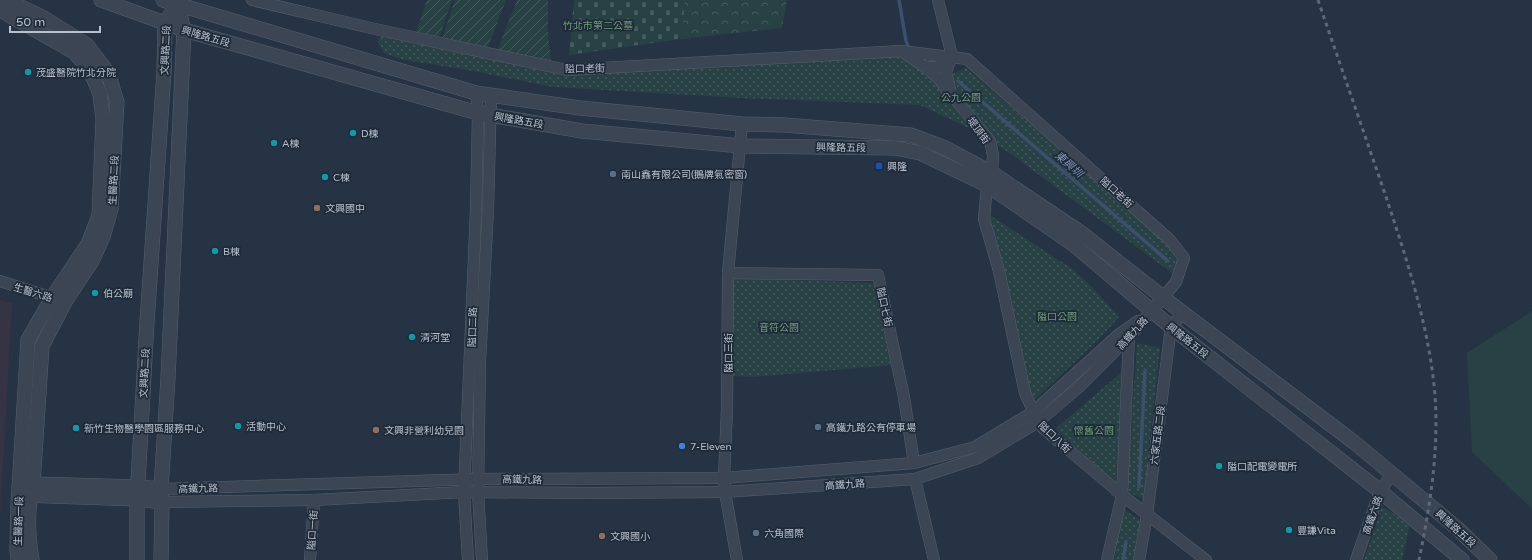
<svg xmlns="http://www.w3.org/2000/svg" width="1532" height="560" viewBox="0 0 1532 560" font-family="'Varela Round','Noto Sans TC',sans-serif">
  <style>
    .medical { fill: #363344 }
    .grass { fill: #284145 }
    .forest { fill: url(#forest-crowns) }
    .cemetery { fill: url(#cemetery-stones) }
    .park { fill: url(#park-dots) }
    .garden { fill: url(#garden-furrows) }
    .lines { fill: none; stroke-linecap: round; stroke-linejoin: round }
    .stream { stroke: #3c4f6d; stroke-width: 3.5 }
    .minor-casing { stroke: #56606e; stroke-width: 12 }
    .tertiary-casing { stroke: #56606e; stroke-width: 15 }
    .minor { stroke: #3b4553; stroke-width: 11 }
    .tertiary { stroke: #3b4553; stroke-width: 14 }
    .rail { stroke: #5d697a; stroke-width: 3; stroke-dasharray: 4 4; stroke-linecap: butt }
    .culture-dot { fill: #0f9aa8; stroke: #1f2a39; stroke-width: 1.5 }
    .transit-dot { fill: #1a4fb4; stroke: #1f2a39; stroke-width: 1.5 }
    .service-dot { fill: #5c6f8a; stroke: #1f2a39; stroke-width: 1.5 }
    .education-dot { fill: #8d6e63; stroke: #1f2a39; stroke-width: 1.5 }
    .shop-dot { fill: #3f7fe0; stroke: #1f2a39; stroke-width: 1.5 }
    .labels { text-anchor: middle; stroke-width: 3.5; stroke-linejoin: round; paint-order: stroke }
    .park-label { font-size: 10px; fill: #6f9f7b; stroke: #1f2a39 }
    .street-label { font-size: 10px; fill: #b8c0cd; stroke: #1f2a39 }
    .poi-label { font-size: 10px; fill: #b8c0cd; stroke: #1f2a39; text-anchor: start }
    .water-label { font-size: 11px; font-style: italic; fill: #7f95b5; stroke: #1f2a39 }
  </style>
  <defs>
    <pattern id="forest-crowns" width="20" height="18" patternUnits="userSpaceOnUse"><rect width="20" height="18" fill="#284145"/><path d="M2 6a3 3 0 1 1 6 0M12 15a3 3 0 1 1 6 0" fill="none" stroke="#455b5f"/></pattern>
    <pattern id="cemetery-stones" width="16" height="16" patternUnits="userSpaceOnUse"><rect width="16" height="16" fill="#284145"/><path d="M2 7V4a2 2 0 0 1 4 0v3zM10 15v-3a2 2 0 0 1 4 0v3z" fill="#455b5f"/></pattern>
    <pattern id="park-dots" width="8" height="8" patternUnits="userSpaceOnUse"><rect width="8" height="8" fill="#284145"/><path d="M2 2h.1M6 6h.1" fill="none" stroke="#455b5f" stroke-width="1.8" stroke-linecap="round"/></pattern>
    <pattern id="garden-furrows" width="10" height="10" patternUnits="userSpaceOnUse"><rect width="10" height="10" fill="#284145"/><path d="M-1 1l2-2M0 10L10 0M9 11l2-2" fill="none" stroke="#455b5f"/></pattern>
  </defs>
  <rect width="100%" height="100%" fill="#263344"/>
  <!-- medical -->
  <polygon class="medical" points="0,300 12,303 0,518"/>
  <!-- grass -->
  <polygon class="grass" points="1532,311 1532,509 1472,452 1467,353"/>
  <!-- forest -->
  <polygon class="forest" points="684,0 787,0 782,28 681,39"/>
  <!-- cemetery -->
  <polygon class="cemetery" points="574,0 685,0 681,39 569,55"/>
  <!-- park -->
  <g class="park">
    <polygon points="382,35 568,74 903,55 935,82 966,68 1166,242 1179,259 1172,273 1011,154 969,128 920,105 741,98 553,87 468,70 404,60 384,53 379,45 378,39"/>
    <polygon points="985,212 1071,268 1091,286 1119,317 1098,340 1032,402"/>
    <polygon points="732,278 873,283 891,365 753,377 733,376"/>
    <polygon points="1137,343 1160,348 1143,499 1127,491"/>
    <polygon points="1122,372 1116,484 1055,429"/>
    <polygon points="1382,506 1410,524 1402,560 1364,560"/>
    <polygon points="1123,509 1140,520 1133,560 1114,560"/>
  </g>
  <!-- garden -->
  <g class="garden">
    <polygon points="427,0 452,0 437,44 414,38"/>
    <polygon points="455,0 506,0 485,55 440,45"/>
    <polygon points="517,0 548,0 548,33 552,70 495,56"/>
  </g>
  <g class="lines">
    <!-- stream -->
    <g class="stream">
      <polyline points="899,0 906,41 910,50"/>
      <polyline points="958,81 1168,261"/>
      <polyline points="1139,487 1145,370"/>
      <polyline points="1123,560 1126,542"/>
    </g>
    <defs>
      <g id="minor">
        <polyline points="938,0 952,56 946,72 951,94 990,141 993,155 992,173 987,185 984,219 999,271 1025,393 1038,422 1044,429 1122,495 1206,560"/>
        <polyline points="903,52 925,67 938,67 951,56"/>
        <polyline points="925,67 939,79 949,93"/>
        <polyline points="728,273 878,275 904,397 914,463"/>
        <polyline points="0,281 59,300"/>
        <polyline points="915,479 934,560"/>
        <polyline points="161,489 479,479 724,478 914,463 975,447 1033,412 1118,335 1138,321"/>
        <polyline points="162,502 314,500 464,492 586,493 725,492 915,479 978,458 1038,422 1079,387 1129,337 1176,282 1184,258 1170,240 967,59 901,51 567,70 375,29 252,0"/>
        <polyline points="310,560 314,500"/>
        <polyline points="468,560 464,492 476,209 478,113 476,93"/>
        <polyline points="482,560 478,492 480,362 488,209 491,95"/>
        <polyline points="737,560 725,492 724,478 727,409 728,273 742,124"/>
        <polyline points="1107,560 1122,495 1129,337"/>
        <polyline points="1139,560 1147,515 1171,327 1183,313"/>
        <polyline points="1356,560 1380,491 1392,474"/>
      </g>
      <g id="tertiary">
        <path d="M6,0L44,18L87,45L108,73L117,102L111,209L103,237L92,261L65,302L42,346L33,484C27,508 28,536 32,560"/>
        <polyline points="101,0 184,30 478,113 582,131 741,146 895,148 920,153 987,185 1073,244 1171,327 1380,491 1462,560"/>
        <polyline points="163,0 476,93 580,108 742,124 784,125 911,135 943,147 992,173 1080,232 1183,313 1355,443 1457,528 1490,560"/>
        <polyline points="0,10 74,52 90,70 100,94 103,119 99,216 88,244 52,298 28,340 18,505 17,550 18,560"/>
        <polyline points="24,483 33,484 138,487 161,489"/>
        <polyline points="21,495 137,499 162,502"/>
        <polyline points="137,560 137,499 147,322 164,72 165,23 177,4"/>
        <polyline points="161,560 162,502 161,489 168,378 184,30 177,4"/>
      </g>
    </defs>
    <!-- minor casing -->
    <use href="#minor" class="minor-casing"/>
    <!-- tertiary casing -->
    <use href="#tertiary" class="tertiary-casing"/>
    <!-- minor -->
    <use href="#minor" class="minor"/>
    <!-- tertiary -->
    <use href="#tertiary" class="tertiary"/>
    <!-- rail -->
    <path class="rail" d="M1318,0C1340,64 1362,127 1384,191C1406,257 1429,325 1435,395C1439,451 1430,506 1419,560"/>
  </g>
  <!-- markers -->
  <g class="culture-dot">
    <circle cx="28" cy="72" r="4"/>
    <circle cx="353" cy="133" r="4"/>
    <circle cx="274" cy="143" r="4"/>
    <circle cx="325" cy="177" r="4"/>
    <circle cx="215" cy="251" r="4"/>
    <circle cx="95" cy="293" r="4"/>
    <circle cx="412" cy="337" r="4"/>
    <circle cx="238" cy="426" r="4"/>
    <circle cx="76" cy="428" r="4"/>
    <circle cx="1219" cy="466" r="4"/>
    <circle cx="1289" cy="530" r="4"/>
  </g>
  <rect class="transit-dot" x="875" y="162" width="8" height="8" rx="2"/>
  <g class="service-dot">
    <circle cx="613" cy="174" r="4"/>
    <circle cx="818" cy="427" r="4"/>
    <circle cx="756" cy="533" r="4"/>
  </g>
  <g class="education-dot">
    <circle cx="317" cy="208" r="4"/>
    <circle cx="376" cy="430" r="4"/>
    <circle cx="602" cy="536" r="4"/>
  </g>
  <circle class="shop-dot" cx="682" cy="446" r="4"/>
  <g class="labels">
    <!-- park labels -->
    <g class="park-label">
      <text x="598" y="29">竹北市第二公墓</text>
      <text x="961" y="101">公九公園</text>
      <text x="1057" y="320">隘口公園</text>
      <text x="779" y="331">音符公園</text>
      <text x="1094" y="434">懷舊公園</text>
    </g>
    <!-- street labels -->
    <g class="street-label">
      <text transform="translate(206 36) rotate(16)" y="4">興隆路五段</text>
      <text transform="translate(165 50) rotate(-87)" y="4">文興路二段</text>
      <text transform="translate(585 68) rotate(-1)" y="4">隘口老街</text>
      <text transform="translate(519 120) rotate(10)" y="4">興隆路五段</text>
      <text transform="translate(979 130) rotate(54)" y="4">堤頂街</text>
      <text transform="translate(841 147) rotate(1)" y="4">興隆路五段</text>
      <text transform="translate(113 180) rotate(-87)" y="4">生醫路二段</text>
      <text transform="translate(1117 192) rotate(42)" y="4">隘口老街</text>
      <text transform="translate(33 292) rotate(17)" y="4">生醫六路</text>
      <text transform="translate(885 307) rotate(78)" y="4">隘口七街</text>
      <text transform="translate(472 327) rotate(-88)" y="4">隘口二路</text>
      <text transform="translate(1132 333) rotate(-48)" y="4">高鐵九路</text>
      <text transform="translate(1188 340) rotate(38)" y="4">興隆路五段</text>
      <text transform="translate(728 353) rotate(-90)" y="4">隘口三街</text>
      <text transform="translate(144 373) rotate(-87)" y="4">文興路二段</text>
      <text transform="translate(1157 435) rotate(-83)" y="4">六家五路二段</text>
      <text transform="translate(1055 437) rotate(44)" y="4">隘口八街</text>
      <text transform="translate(522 479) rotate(1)" y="4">高鐵九路</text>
      <text transform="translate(845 484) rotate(-4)" y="4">高鐵九路</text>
      <text transform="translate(198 488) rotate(-2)" y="4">高鐵九路</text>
      <text transform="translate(1372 515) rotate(-71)" y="4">高鐵六路</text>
      <text transform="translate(18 521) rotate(-88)" y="4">生醫路一段</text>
      <text transform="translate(1456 528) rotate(42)" y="4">興隆路五段</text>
      <text transform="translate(312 530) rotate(-86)" y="4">隘口一街</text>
    </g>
    <!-- poi labels -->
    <g class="poi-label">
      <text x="36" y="76">茂盛醫院竹北分院</text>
      <text x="361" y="137">D棟</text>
      <text x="282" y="147">A棟</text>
      <text x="887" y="170">興隆</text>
      <text x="621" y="178">南山鑫有限公司(鵝牌氣密窗)</text>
      <text x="333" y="181">C棟</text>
      <text x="325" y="212">文興國中</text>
      <text x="223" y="255">B棟</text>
      <text x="103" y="297">伯公廟</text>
      <text x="420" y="341">清河堂</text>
      <text x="246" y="430">活動中心</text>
      <text x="826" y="431">高鐵九路公有停車場</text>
      <text x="84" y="432">新竹生物醫學園區服務中心</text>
      <text x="384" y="434">文興非營利幼兒園</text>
      <text x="690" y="450">7-Eleven</text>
      <text x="1227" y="470">隘口配電變電所</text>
      <text x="1297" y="534">豐謙Vita</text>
      <text x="764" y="537">六角國際</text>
      <text x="610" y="540">文興國小</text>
    </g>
    <!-- water labels -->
    <g class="water-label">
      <text transform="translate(1069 164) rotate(41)" y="4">東興圳</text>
    </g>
  </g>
  <!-- scale -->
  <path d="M10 26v6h90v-6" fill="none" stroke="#b8c0cd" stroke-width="2"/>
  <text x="16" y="26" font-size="12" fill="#b8c0cd" stroke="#1f2a39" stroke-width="3" paint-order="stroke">50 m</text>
</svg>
